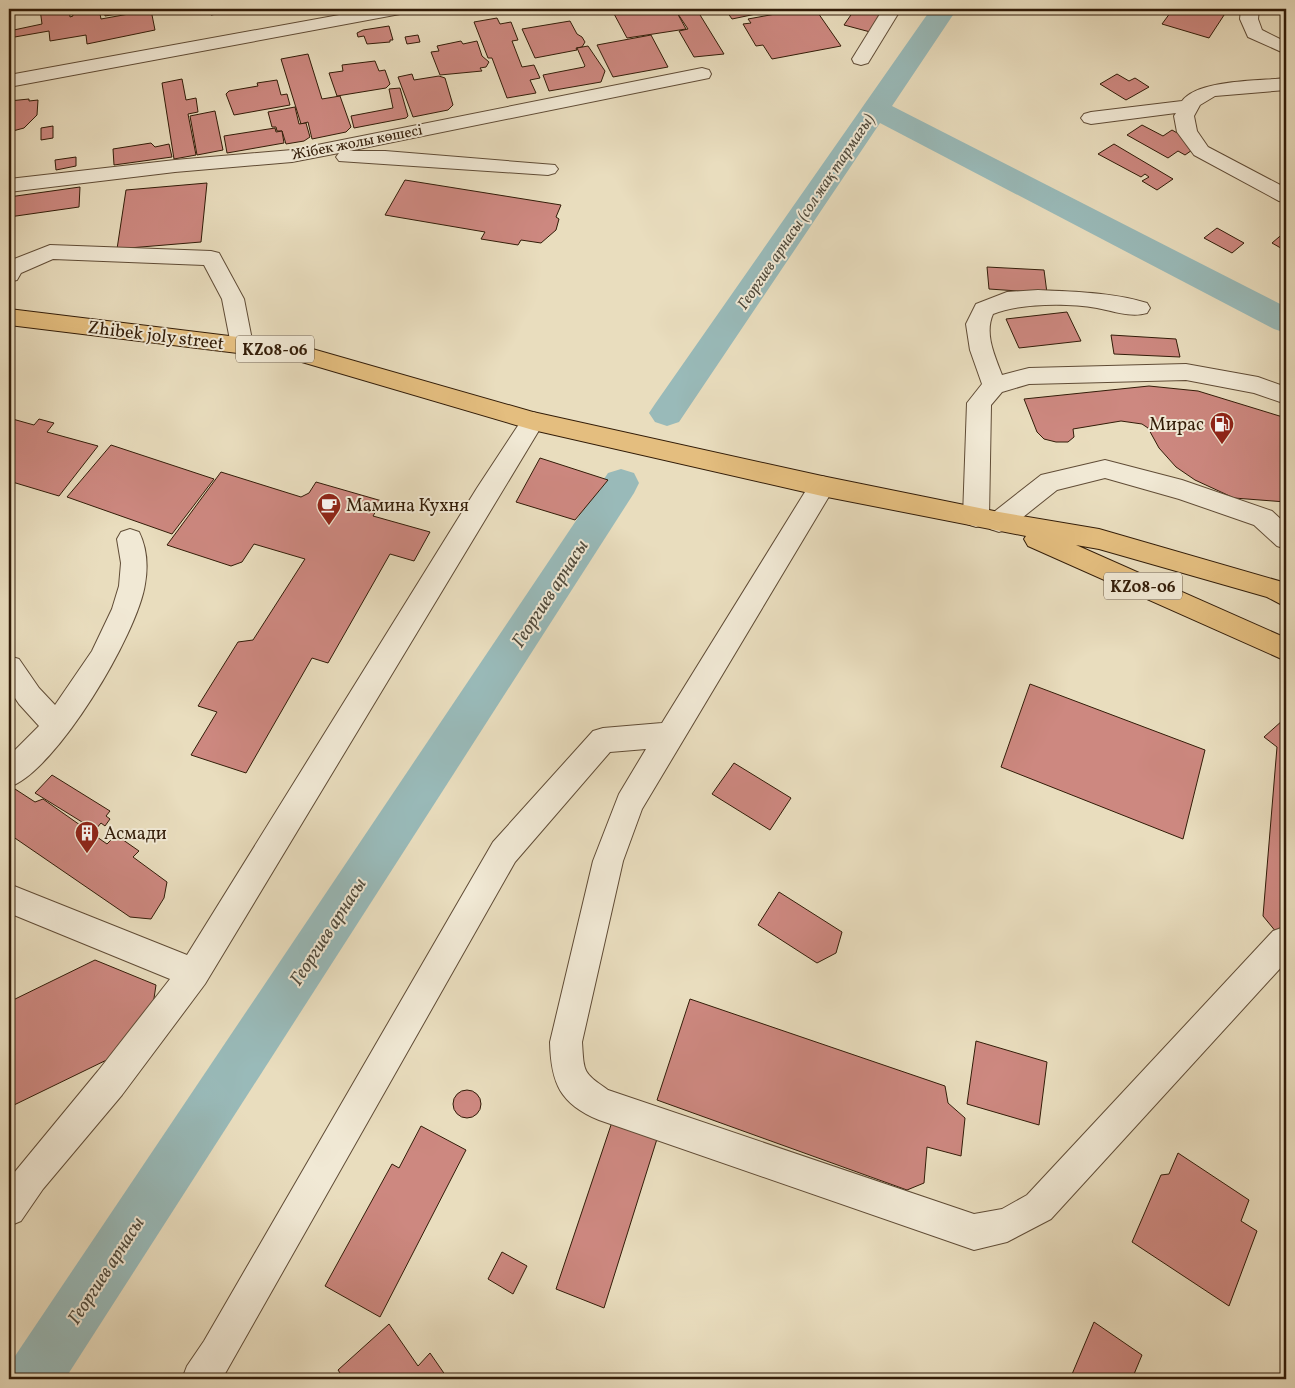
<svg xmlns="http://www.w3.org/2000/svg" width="1295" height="1388" viewBox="0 0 1295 1388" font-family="Vollkorn,serif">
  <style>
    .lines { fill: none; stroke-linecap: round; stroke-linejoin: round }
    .canal { fill: #99bab9; fill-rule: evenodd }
    .building { fill: #cd8880; stroke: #321c08 }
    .minor-casing { stroke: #604c36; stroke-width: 2 }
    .highway-casing { stroke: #321c08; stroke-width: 2 }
    .minor { fill: #f1e9d5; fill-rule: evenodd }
    .highway { fill: #e4be7f; fill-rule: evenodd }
    .labels { text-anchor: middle; stroke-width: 4; stroke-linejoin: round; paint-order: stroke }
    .far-street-label { font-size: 15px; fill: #321c08; stroke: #f1e9d5 }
    .far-water-label { font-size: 16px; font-style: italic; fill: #514b3d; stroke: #f1e9d5 }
    .shield { fill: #f1e9d5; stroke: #6b5a46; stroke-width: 1 }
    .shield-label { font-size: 16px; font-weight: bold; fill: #321c08 }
    .street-label { font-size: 18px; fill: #321c08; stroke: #f1e9d5 }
    .poi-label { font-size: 18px; fill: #321c08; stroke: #f1e9d5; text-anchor: start }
    .water-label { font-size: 19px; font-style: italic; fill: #514b3d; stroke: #f1e9d5 }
  </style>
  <rect width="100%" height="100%" fill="#e9ddbe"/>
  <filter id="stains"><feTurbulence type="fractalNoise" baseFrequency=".004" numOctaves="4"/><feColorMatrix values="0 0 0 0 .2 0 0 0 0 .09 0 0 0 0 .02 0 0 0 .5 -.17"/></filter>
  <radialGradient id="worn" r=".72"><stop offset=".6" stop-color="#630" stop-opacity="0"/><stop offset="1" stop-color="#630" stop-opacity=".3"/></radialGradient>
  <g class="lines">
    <!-- canal -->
    <g class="canal">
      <polygon points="931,9 957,9 892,106 1286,307 1286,333 1274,329 880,123 679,422 667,426 655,422 649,413 655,404"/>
      <polygon points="621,469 634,473 639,483 634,493 65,1379 9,1379 9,1370 13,1359 608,473"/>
    </g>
  </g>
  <!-- building -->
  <g class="building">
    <polygon points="40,9 69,9 70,17 73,16 71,9 99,9 101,19 151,10 155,30 87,44 86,35 50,41 49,31 9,38 9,31 42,24"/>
    <polygon points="104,9 147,9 105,16"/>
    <polygon points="210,9 234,9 234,11 211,15"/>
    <polygon points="631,9 675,9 686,29 627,38 613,12"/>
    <polygon points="725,9 780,9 732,19"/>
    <polygon points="855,9 889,9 874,33 844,25"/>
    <polygon points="1173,9 1228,9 1209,38 1162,24"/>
    <polygon points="697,10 724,54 694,57 679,31 688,29 678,14"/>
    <polygon points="816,10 841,46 772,59 763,45 756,46 743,24 751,23 748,19 792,11 794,14"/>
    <polygon points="497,18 500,24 511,22 518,40 512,41 522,67 534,65 540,78 530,80 536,93 507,98 492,58 488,58 474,22"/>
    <polygon points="570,21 577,34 582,37 585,42 582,47 576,48 577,50 535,58 522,29"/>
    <polygon points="389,26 393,40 390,40 390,42 367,44 364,36 358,37 357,33 363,30"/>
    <polygon points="418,35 420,42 407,44 405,37"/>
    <polygon points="651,35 668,67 613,77 597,45"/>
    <polygon points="461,41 463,44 477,41 482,56 489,62 486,67 480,68 482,71 440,75 431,52 439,51 437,46"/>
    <polygon points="588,46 605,71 601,82 549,91 543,75 584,67 585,66 577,48"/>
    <polygon points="308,54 322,99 340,96 351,127 346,132 312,139 308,122 301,124 281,59"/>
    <polygon points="375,61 379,71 385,70 390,84 386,88 337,96 329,73 343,71 342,65"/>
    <polygon points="412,74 414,80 439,76 445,78 453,105 448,110 413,117 398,77"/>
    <polygon points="1117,74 1129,81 1135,78 1149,87 1126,100 1100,84"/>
    <polygon points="182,79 186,100 196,98 198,112 188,114 196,155 174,159 162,83"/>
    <polygon points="277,80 281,95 287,94 290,105 234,115 226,94 229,91 258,86 257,83"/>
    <polygon points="400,88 408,116 406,118 354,128 351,116 393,108 389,89"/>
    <polygon points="29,99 29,101 38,100 37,115 24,128 9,132 9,101"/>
    <polygon points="295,107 299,124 306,123 310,137 304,141 286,144 282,131 277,131 276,127 272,127 268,112"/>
    <polygon points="215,111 223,150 197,155 190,116"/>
    <polygon points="1142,125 1163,136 1172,130 1193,142 1195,148 1185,155 1178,151 1168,158 1127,135"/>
    <polygon points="53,126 53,138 41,140 41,128"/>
    <polygon points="275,128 276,132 282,131 284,143 227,153 224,136"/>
    <polygon points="151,143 155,147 169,144 172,157 114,165 113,149"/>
    <polygon points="1114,144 1173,179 1157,190 1142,181 1149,177 1145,174 1141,177 1098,154"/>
    <polygon points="76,157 76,166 56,170 55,160"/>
    <polygon points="405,180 561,205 556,217 559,219 556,230 541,243 521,240 518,245 481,239 485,232 385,215"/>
    <polygon points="207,183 201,242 117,249 126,190"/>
    <polygon points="80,187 79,207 9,217 9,197"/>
    <polygon points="1217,228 1244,243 1232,253 1204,238"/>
    <polygon points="1286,231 1286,251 1272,243"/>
    <polygon points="987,267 1044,270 1047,293 989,289"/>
    <polygon points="1067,312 1081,341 1019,348 1006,319"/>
    <polygon points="1111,335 1176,339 1180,357 1114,354"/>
    <polygon points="1149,386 1198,391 1286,418 1286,502 1234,498 1195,480 1176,467 1159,448 1148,428 1142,424 1121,421 1073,429 1074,437 1068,442 1056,442 1044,439 1037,432 1024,399"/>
    <polygon points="9,418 34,425 39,419 54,423 47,432 98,446 59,496 9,481"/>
    <polygon points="111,445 214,479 172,534 67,497"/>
    <polygon points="540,458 608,480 575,520 516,502"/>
    <polygon points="221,472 301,497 309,493 316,482 382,501 373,516 430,532 414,561 390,554 328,663 312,658 246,773 191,755 217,712 198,706 238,642 253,640 305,559 254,544 242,562 231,566 167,545"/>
    <polygon points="1030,684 1205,750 1183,839 1001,767"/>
    <polygon points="1283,720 1286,722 1286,944 1263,916 1277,747 1264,737"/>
    <polygon points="734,763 791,798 770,830 712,794"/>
    <polygon points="52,775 110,811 106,816 110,819 105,826 101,823 95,830 35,793"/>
    <polygon points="15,789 35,802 43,799 107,844 116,835 139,851 133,857 167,882 164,898 151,919 130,917 9,834 9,795"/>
    <polygon points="779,892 842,932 836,953 817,963 758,925"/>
    <polygon points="95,960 156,985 153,1005 121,1053 14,1105 9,1100 9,1002"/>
    <polygon points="690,999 945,1086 948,1103 965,1118 961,1156 927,1147 924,1183 907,1190 657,1100"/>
    <polygon points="976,1041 1047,1062 1039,1125 967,1104"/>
    <circle cx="467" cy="1104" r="14"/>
    <polygon points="612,1122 657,1139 604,1308 556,1289"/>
    <polygon points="421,1126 466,1150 380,1317 325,1286 392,1164 399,1168"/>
    <polygon points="1178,1153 1249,1200 1241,1221 1257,1231 1229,1306 1132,1242 1161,1175 1169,1174"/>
    <polygon points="502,1252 527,1266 513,1294 488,1279"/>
    <polygon points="1094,1322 1142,1355 1132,1379 1070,1379"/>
    <polygon points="389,1324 418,1366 430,1353 448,1379 344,1379 338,1370"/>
  </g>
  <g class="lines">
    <defs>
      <g id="minor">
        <polygon points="372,9 409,9 406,13 400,14 9,87 9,75"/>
        <polygon points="883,9 901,9 868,63 861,65 854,63 852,59"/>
        <polygon points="1241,9 1259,9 1258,19 1262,30 1286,42 1286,54 1248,37 1240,19"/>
        <polygon points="702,68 709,70 711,74 709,78 349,151 385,151 555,165 558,169 555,173 548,175 339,161 336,157 339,153 292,162 175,172 9,192 9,179 175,160 292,150"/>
        <path d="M1286,78V90L1215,96L1200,105L1194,116L1197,131L1208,147L1286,188V203L1279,201L1194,155L1177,132L1174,116L1176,113L1091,124L1084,122L1081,118L1084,114L1091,112L1182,101C1198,79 1261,81 1286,78Z"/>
        <polygon points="50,245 211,251 219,253 244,299 253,345 250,351 242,353 234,351 231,345 222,299 204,265 53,259 21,273 17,280 9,282 9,261"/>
        <path d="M1038,290C1075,292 1111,292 1147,303L1150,308L1147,313C1131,318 1113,311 1097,308C1067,303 1021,303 993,314C984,334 995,356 1002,375L1029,368L1186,364L1258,377L1286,387V404L1254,393L1186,380L1029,384L1002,392L991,405L989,517L985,524L976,527L967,524L963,517L967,403L982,384L970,350L966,324L976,304L1007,292Z"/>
        <polygon points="533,412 541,415 545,421 541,427 205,984 122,1095 43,1189 21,1221 9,1226 9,1179 98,1071 170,979 9,913 9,884 187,955 477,488 525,415"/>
        <polygon points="1105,460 1182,480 1272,511 1286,524 1286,549 1277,546 1254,525 1179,499 1105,478 1057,490 1008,529 999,532 990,529 986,522 990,515 1041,475"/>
        <path d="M822,476L831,479L834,486L831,493L642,809L623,861L582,1042C584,1074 583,1072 608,1090L974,1214L1002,1209L1027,1195L1273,931L1284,927L1286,928V962L1051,1219L1007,1242L974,1250L599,1120C560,1104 551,1083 550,1042L593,861L619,794L646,749L610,752L515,862L222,1379H182L187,1366L204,1341L493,842L593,731L603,728L662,723L813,479Z"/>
        <path d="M130,529L139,532C147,548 148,567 145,584C138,633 56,772 9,787V756L39,726L19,704L9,689V656L19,659L39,688L55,705L92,651L112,609L119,586L121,563L117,539L121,532Z"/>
      </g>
      <polygon id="highway" points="9,309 295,344 533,412 822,476 999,512 1099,529 1286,583 1286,607 1267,597 1099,549 1076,545 1286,638 1286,661 1028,546 1024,539 1026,536 822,496 533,430 295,360 9,325"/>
    </defs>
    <!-- minor casing -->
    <use href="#minor" class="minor-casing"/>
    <!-- highway casing -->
    <use href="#highway" class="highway-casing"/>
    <!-- minor -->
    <use href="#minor" class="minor"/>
    <!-- highway -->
    <use href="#highway" class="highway"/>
  </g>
  <!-- icons -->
  <defs>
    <symbol id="fuel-pin" viewBox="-11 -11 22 30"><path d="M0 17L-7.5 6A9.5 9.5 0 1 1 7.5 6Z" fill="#8f2418" stroke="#f1e9d5"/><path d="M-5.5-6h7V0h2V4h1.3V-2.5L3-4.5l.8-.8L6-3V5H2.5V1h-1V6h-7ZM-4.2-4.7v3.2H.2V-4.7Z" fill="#fff"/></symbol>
    <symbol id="cafe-pin" viewBox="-11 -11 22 30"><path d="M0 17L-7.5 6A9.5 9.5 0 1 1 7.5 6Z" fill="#8f2418" stroke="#f1e9d5"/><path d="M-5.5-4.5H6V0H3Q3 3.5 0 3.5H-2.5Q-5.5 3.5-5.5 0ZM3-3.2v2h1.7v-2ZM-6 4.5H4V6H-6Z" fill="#fff"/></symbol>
    <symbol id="building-pin" viewBox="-11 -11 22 30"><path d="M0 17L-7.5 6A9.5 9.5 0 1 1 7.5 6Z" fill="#8f2418" stroke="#f1e9d5"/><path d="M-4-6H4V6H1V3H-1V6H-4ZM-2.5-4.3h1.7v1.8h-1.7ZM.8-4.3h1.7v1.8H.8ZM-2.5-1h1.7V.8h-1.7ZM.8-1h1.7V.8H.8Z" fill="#fff"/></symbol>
  </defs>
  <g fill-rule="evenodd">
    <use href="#fuel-pin" x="1208" y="410" width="28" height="38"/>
    <use href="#cafe-pin" x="315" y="491" width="28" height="38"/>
    <use href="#building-pin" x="73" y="819" width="28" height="38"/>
  </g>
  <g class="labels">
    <!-- far-street labels -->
    <g class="far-street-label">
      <text transform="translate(357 142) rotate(-11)" y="5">Жібек жолы көшесі</text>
    </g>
    <!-- far-water labels -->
    <g class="far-water-label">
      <text transform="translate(805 211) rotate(-56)" y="6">Георгиев арнасы (сол жақ тармағы)</text>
    </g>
    <!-- shield labels -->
    <g class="shield">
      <rect x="236" y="335.5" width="78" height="27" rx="4"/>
      <rect x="1104" y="572.5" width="78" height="27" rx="4"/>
    </g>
    <g class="shield-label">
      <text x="275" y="355">KZ08-06</text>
      <text x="1143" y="592">KZ08-06</text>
    </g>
    <!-- street labels -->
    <g class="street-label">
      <text transform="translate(156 335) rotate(7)" y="6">Zhibek joly street</text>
    </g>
    <!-- poi labels -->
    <g class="poi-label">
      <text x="1204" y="430" text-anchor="end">Мирас</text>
      <text x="346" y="511">Мамина Кухня</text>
      <text x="104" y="839">Асмади</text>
    </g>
    <!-- water labels -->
    <g class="water-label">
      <text transform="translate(549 593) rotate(-57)" y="7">Георгиев арнасы</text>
      <text transform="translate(327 931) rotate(-57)" y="7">Георгиев арнасы</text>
      <text transform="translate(105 1270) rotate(-57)" y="7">Георгиев арнасы</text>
    </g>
  </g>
  <!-- margin -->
  <rect width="1295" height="1388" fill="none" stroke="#e9ddbe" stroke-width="30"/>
  <rect x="10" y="10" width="1275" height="1368" fill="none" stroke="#321c08" stroke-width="2.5"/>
  <rect x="15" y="15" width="1265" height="1358" fill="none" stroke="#321c08"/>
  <rect width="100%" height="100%" filter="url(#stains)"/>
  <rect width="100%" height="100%" fill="url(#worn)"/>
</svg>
